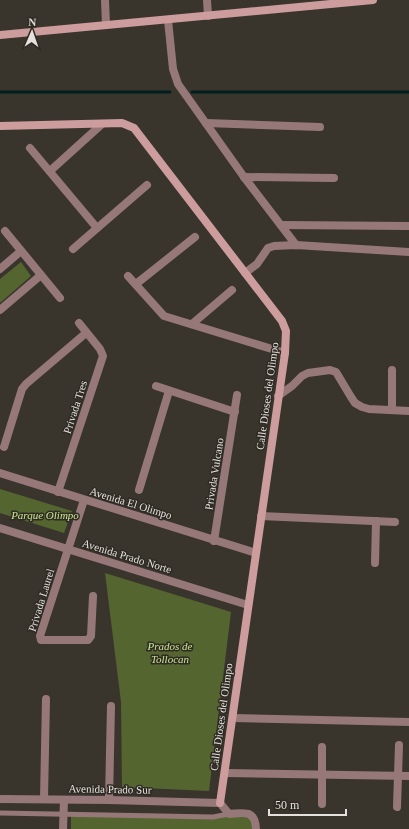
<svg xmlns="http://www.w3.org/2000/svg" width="409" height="829" viewBox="0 0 409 829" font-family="'Times New Roman',serif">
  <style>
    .green { fill: #546530 }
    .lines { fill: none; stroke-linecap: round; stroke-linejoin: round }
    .stream { stroke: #021e1f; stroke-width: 3 }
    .lane { stroke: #977878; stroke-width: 5 }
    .street { stroke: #977878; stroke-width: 8 }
    .secondary { stroke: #cd9c9d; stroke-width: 8 }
    .labels { text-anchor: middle; stroke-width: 3; stroke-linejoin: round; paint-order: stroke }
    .street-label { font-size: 11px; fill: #e5e2dd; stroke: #2f2b24 }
    .park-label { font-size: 11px; font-style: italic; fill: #cbe891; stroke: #2f2b24 }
  </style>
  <rect width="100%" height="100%" fill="#39352d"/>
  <!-- green -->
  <g class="green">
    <polygon points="21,262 31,276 0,303 0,279"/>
    <polygon points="0,489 72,511 64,533 0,513"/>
    <polygon points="105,573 231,612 209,791 122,787 121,702"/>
    <polygon points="71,814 253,816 252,829 71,829"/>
  </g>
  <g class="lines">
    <!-- stream -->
    <g class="stream">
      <polyline points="0,92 170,92"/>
      <polyline points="192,92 409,92"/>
    </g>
    <!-- lane -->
    <polyline class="lane" points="0,813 213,817 229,814"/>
    <!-- street -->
    <g class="street">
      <polyline points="105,0 106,25"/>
      <polyline points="207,0 208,16"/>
      <polyline points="168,20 173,69 178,84 244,177 296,245"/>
      <polyline points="206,123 320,127"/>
      <polyline points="30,148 97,228"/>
      <polyline points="50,171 102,124"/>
      <polyline points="244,177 334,178"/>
      <polyline points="281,225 409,226"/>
      <polyline points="5,231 60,298"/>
      <polyline points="73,249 147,185"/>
      <polyline points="0,269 21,251"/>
      <polyline points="245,273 257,264 268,248 274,246 296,245 409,252"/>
      <polyline points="128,276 164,316 285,353"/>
      <polyline points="136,284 195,237"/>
      <polyline points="0,310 41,275"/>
      <polyline points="192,324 232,290"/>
      <polyline points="156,386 235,412"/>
      <polyline points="278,396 292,386 302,376 308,373 330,370 336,372 351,397 355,403 362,407 369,409 409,411"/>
      <polyline points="392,410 392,370"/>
      <polyline points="4,447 22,389 26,384 86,333"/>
      <polyline points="0,473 256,553"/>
      <polyline points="139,490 169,391"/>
      <polyline points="58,492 103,356 100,349 79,323"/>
      <polyline points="84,500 40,636 41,640 88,640 91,636 93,596"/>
      <polyline points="261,516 395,522"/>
      <polyline points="0,528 248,605"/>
      <polyline points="214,541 237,395"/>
      <polyline points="375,563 376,521"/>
      <polyline points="233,718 409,722"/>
      <polyline points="322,747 322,804"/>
      <polyline points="225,773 409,776"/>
      <path d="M0,799L109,800L220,803L229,814C244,813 255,809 256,829"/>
      <polyline points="44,799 46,699"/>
      <polyline points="109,800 111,706"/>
      <polyline points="397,807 399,745"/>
      <polyline points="63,829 64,800"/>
    </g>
    <!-- secondary -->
    <g class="secondary">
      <polyline points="0,35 373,0"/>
      <polyline points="0,126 122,123 134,128 282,321 286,331 285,353 220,803"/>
    </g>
  </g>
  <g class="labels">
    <!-- street labels -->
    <g class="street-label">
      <text transform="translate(267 396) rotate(-82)" y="4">Calle Dioses del Olimpo</text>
      <text transform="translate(75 407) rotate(-72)" y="4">Privada Tres</text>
      <text transform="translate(214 474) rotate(-81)" y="4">Privada Vulcano</text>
      <text transform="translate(131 503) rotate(17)" y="4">Avenida El Olimpo</text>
      <text transform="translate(127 556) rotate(17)" y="4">Avenida Prado Norte</text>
      <text transform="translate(41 600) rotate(-73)" y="4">Privada Laurel</text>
      <text transform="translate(221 717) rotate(-82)" y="4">Calle Dioses del Olimpo</text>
      <text transform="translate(110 789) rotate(1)" y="4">Avenida Prado Sur</text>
    </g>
    <!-- park labels -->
    <g class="park-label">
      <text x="45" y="519">Parque Olimpo</text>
      <text x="170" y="650">Prados de<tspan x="170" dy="13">Tollocan</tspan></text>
    </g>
  </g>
  <!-- north arrow -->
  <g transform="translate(32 32) rotate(2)" stroke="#2f2b24" stroke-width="3" paint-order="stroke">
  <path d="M0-3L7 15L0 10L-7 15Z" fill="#e5e2dd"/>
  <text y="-6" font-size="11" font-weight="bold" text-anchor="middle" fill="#e5e2dd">N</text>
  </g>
  <!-- scale -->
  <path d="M269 809v6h77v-6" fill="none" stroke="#e5e2dd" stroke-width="2"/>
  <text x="275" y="809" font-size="12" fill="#e5e2dd" stroke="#2f2b24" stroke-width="3" paint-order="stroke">50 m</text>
</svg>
